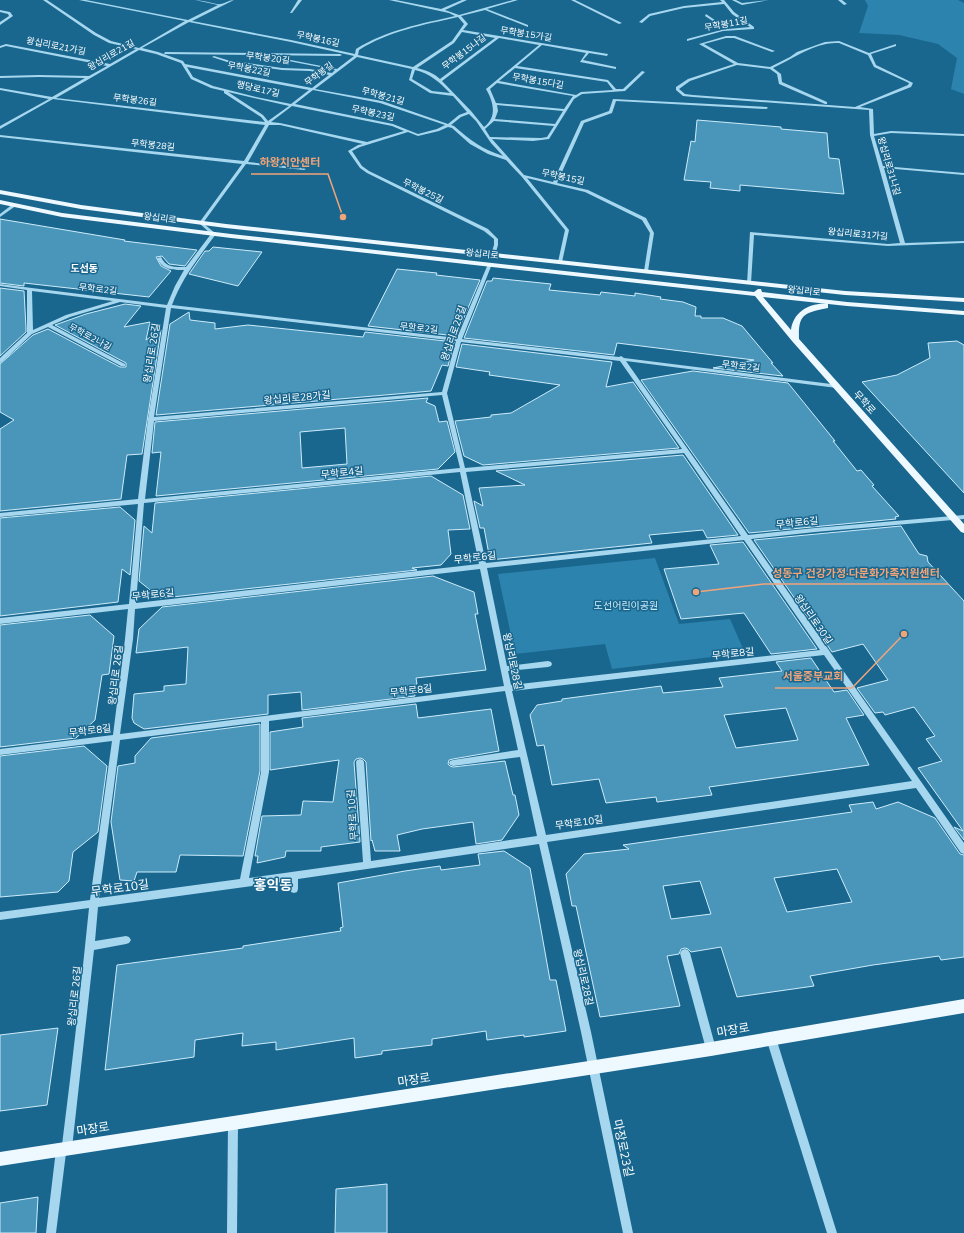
<svg xmlns="http://www.w3.org/2000/svg" width="964" height="1233" viewBox="0 0 964 1233" font-family="'Nunito Sans','Noto Sans KR',sans-serif">
  <style>
    .green { fill: #2c83ad }
    .building { fill: #4a95ba; stroke: #cdecfa; fill-rule: evenodd }
    .lines { fill: none; stroke-linecap: round; stroke-linejoin: round }
    .minor { fill: #a6d7ee; fill-rule: evenodd }
    .major { fill: #eef8ff; fill-rule: evenodd }
    .labels { text-anchor: middle; stroke-width: 3; stroke-linejoin: round; paint-order: stroke }
    .far-street-label { font-size: 9px; fill: #fff; stroke: #19678f }
    .far-quarter-label { font-size: 10px; font-weight: bold; fill: #fff; stroke: #19678f }
    .street-label { font-size: 10px; fill: #fff; stroke: #19678f }
    .park-label { font-size: 10px; fill: #cdecfa; stroke: #19678f }
    .near-street-label { font-size: 12px; fill: #fff; stroke: #19678f }
    .near-quarter-label { font-size: 14px; font-weight: bold; fill: #fff; stroke: #19678f }
    .leader { fill: none; stroke: #f2a479; stroke-width: 1.5 }
    .callout-dot { fill: #f2a479; stroke: #19678f; stroke-width: 1.5 }
    .callout-label { font-size: 11px; text-anchor: middle; font-weight: bold; fill: #f2a479; stroke: #19678f; stroke-width: 3; stroke-linejoin: round; paint-order: stroke }
  </style>
  <rect width="100%" height="100%" fill="#19678f"/>
  <!-- green -->
  <g class="green">
    <polygon points="865,0 958,0 964,3 964,94 951,89 957,58 938,44 899,35 859,33 868,6"/>
    <polygon points="655,558 679,624 730,619 745,653 612,669 605,644 515,654 498,574"/>
  </g>
  <!-- building -->
  <g class="building">
    <polygon points="697,120 781,127 781,129 827,133 829,158 839,159 844,194 740,185 740,191 710,188 711,182 684,180 691,141 695,142"/>
    <polygon points="0,219 125,240 124,241 197,250 185,266 169,264 162,256 156,257 161,266 171,271 149,297 24,283 24,286 0,283"/>
    <polygon points="213,247 262,252 238,286 189,274 205,251 209,251"/>
    <polygon points="397,269 437,273 436,275 480,280 456,336 368,326"/>
    <polygon points="493,278 551,284 549,290 600,295 601,292 635,296 635,293 661,297 660,299 683,302 696,307 695,316 701,316 701,318 723,318 742,326 773,363 771,363 783,376 713,368 754,360 617,343 614,355 464,338 487,281 492,281"/>
    <polygon points="0,288 24,291 26,328 26,332 0,356"/>
    <polygon points="125,304 141,306 124,327 150,322 146,340 161,330 142,454 127,455 121,499 0,511 0,429 14,420 0,412 0,364 33,335 48,329 120,367 126,367 126,363 55,325 86,314"/>
    <polygon points="189,312 190,320 215,323 215,329 248,325 363,337 365,332 454,342 448,366 442,365 431,391 156,415 170,324"/>
    <polygon points="957,341 964,345 964,493 862,382 897,375 930,358 928,343"/>
    <polygon points="462,344 612,362 606,387 633,382 679,448 483,465 464,456 455,421 491,417 491,415 511,413 560,385 489,375 490,372 456,367"/>
    <polygon points="693,371 788,383 835,441 833,441 857,471 861,470 874,485 872,486 899,516 895,517 896,519 749,533 641,380"/>
    <path d="M428,398L426,402L435,406L439,422L447,421L455,452L438,469L156,496L161,452L152,453L155,422ZM345,428L347,464L302,468L300,432Z"/>
    <polygon points="683,455 738,535 707,538 703,530 649,535 652,543 490,560 484,528 480,528 474,501 483,506 479,488 525,485 496,471"/>
    <polygon points="431,476 463,495 470,529 448,530 451,554 441,565 412,568 417,570 172,597 174,596 160,598 139,581 144,526 152,533 155,503"/>
    <polygon points="120,507 135,520 130,575 122,569 118,602 0,616 0,518"/>
    <polygon points="901,526 919,554 927,556 928,562 964,601 964,840 954,827 963,831 918,768 942,761 926,739 935,736 914,707 885,715 883,712 875,713 857,688 888,680 863,644 832,652 754,540"/>
    <polygon points="743,542 817,649 771,654 744,613 681,619 664,569 719,564 710,545"/>
    <polygon points="433,576 474,592 478,614 475,614 486,670 416,678 417,684 413,685 415,696 302,710 301,692 268,695 268,714 144,729 134,723 132,718 134,694 164,691 164,686 186,684 188,647 136,653 139,629 162,607"/>
    <polygon points="90,615 114,636 109,674 102,675 95,720 76,738 0,747 0,625"/>
    <path d="M811,658L834,692L847,690L864,715L846,718L869,765L709,787L712,795L657,802L656,797L606,803L599,779L552,785L544,745L537,746L530,715L537,705L562,701V699L661,686L663,693L723,687L719,678L782,671L776,662ZM786,708L798,740L736,748L724,715Z"/>
    <polygon points="416,704 418,718 491,709 499,751 453,759 449,760 448,764 450,766 453,767 505,761 513,795 515,795 519,815 502,840 476,844 473,822 422,829 397,835 400,851 375,851 372,840 371,841 366,762 363,759 360,758 356,759 354,762 360,842 321,847 321,851 286,851 285,857 257,863 258,856 255,856 262,816 301,815 303,801 333,802 339,760 270,770 270,732 303,727 302,718"/>
    <polygon points="260,724 260,771 243,856 180,855 176,872 137,872 134,881 120,880 111,822 118,766 135,763 135,756 151,738"/>
    <polygon points="84,746 107,766 98,832 73,852 69,881 58,892 0,897 0,756"/>
    <path d="M873,802L876,809L898,802L935,818L960,854L964,855V957L941,960L939,956L873,965L810,976L814,986L737,997L721,947L691,952L688,949L685,948L681,949L679,954L667,956L680,1006L600,1017L576,906H572L566,874L584,854L629,849L623,845L852,812L849,805ZM837,869L852,902L787,912L774,878ZM700,881L711,914L671,919L663,886Z"/>
    <polygon points="504,851 530,868 550,980 556,980 566,1031 524,1037 524,1035 487,1040 486,1031 432,1039 432,1045 382,1051 382,1054 355,1058 354,1038 276,1050 276,1042 242,1046 243,1033 195,1040 194,1057 105,1070 117,965 243,948 243,946 341,931 340,928 343,927 338,883 405,871 440,866 441,870 480,865 478,854"/>
    <polygon points="58,1028 47,1105 0,1111 0,1035"/>
    <polygon points="387,1184 387,1233 335,1233 336,1189"/>
    <polygon points="38,1197 36,1233 0,1233 0,1203"/>
  </g>
  <g class="lines">
    <!-- minor -->
    <g class="minor">
      <path d="M43,0H47L96,33L111,41L139,48L185,21L79,0H86L188,20L218,5L195,0C203,0 216,5 221,4C226,3 229,0 234,0L192,21L291,40L355,54L356,49C387,30 420,24 455,16L449,13L389,0H396L441,9L462,0H467L445,10L459,15L513,0H518L487,9L528,25V27L485,10L461,16L468,24L463,30L608,54L607,56L589,53L583,60L616,67V69L580,62L586,53L542,45L517,66L608,80L616,89H623L642,71L645,72L625,91L582,94L574,99L549,139L533,141L492,139L524,175L553,182L581,121L609,111L613,99L767,107L768,108L766,109L616,101L612,113L584,123L557,183L588,190L646,218L654,233L648,271L646,272L644,271L650,233L642,220L585,192L527,178L569,230L562,262L558,263V262L565,230L522,177L506,160L488,154L470,144L452,128L448,127L439,131L418,136L408,132L360,147L352,151L362,166L369,171L488,229L498,239V245L495,255L491,254L494,245V239L484,231L367,173L360,168L348,151L358,145L363,144L280,125H269L248,162L304,168L306,169L304,170L246,164L203,223L216,234C199,257 182,278 172,305L457,338L488,264L492,263V264L462,339L619,357L621,356L624,358L839,385V387L837,388L626,361L748,535L815,528L964,515V519L815,532L751,539L964,843V854L961,853L916,788L547,842L591,1032L633,1233H623L581,1032L539,844L298,879V889L297,892L294,893L291,892L290,889V881L98,907L95,941L126,936L129,937L131,940L129,943L126,944L94,950L72,1148L71,1152L66,1153L56,1233H46L56,1150L57,1146L62,1145C72,1066 81,987 89,908L0,920V912L90,900L112,741L0,755V749L113,735L125,639L128,609L0,624V618L129,604L138,504L0,517V513L138,499L148,419L166,308L120,302L70,317L52,325L125,364V366H121L48,327L32,334L2,362L0,363V358L27,333V290L0,286V284L167,305L175,286L184,270C173,270 162,270 157,258L161,257C166,268 175,267 186,267L211,234L199,223L242,164L0,137V135L244,161L265,125L53,99L0,129V126L49,99L0,90V88L52,97L85,78L39,77L0,78V76L39,75L89,76L107,66L6,46L0,48V46L6,44L110,64L136,49L109,43L94,35ZM458,17L464,24L452,41L413,67L358,55L359,50C389,31 423,25 458,17ZM189,22L291,42L354,56L337,69L275,57L273,58L335,70L332,73L310,69L282,68L227,60L214,56L212,57L227,62L282,70L310,71L329,75L312,88L185,64L183,61L158,52L142,48ZM462,32L495,38L440,79C434,73 425,70 417,68L454,43ZM499,38L539,45L486,89C494,103 497,117 484,127L471,111L442,81ZM139,50L156,54L181,63L191,79L211,88L224,91V93L261,117L265,122L56,98ZM357,57L412,69L409,80L430,93L453,96L467,112L459,115L448,124L382,101L315,89ZM187,67L309,90L291,104L256,97L213,86L193,77ZM515,68L607,82L613,90L581,92L576,95L499,81ZM415,70C430,73 440,83 450,93L432,91L412,79ZM497,83L573,96L564,109L496,103L490,89ZM313,90L380,103L445,125L437,129L418,134L393,124L295,104ZM228,92L289,106L268,121L263,115ZM497,105L563,111L555,124L495,119L498,111ZM292,106L392,126L404,131L367,142L280,123L271,122ZM469,114L476,121L491,143L503,156C482,149 471,141 454,126L451,125L461,117ZM494,121L554,126L547,137L541,138L490,137L485,129ZM32,291L104,300L113,301L66,315L33,330ZM171,308L456,341L442,392L154,417ZM461,342L620,361L682,449L465,468L447,393ZM442,395L460,468L145,499L154,421ZM684,453L741,536L486,563L466,472ZM460,472L479,564L136,603L144,503ZM744,540L820,650L511,685L508,671L548,667L551,666L552,664L551,662L548,661L507,666L487,568ZM480,569L504,686L120,734L133,639L135,609ZM824,655L912,781L546,835L512,691ZM505,691L518,750L453,760L450,761L449,763L450,765L453,766L520,757L537,836L371,861L364,762L363,760L360,759L357,760L356,762L363,862L249,878L269,772V721ZM261,722V772L240,879L99,898L120,740Z"/>
      <polygon points="298,0 302,0 292,13 290,13"/>
      <polygon points="571,0 575,0 622,23 619,24"/>
      <polygon points="720,0 724,0 734,12 754,27 754,29 723,31 687,41 687,39 725,29 705,16 706,14 728,29 750,27 732,14 724,4 684,8 650,16 642,23 639,22 649,14 684,6 722,2"/>
      <polygon points="732,0 736,0 742,3 769,0 742,5"/>
      <polygon points="838,0 842,0 847,4 844,5"/>
      <polygon points="0,10 10,12 13,16 0,25 0,22 9,16 8,14 0,12"/>
      <path d="M726,36H735L775,51L772,52L734,38H726L704,44L738,63L770,67L790,57L797,52L825,42L839,41L869,53L896,44V46L871,54L876,65L913,83L911,87L860,107L873,109L874,134L891,131L964,134V136L891,133L874,136L883,166L964,173V175L884,168L905,243L964,241V243L888,246L754,235L751,283L747,284L750,232L888,244L900,243L870,135L869,110L693,97L683,96L676,90V87L688,79L734,64L699,44ZM839,43L868,55L874,67L909,83L908,85L855,107L693,95L685,94L679,89L690,81L737,65L770,69L777,74L779,84L825,104H827V102L782,82L781,74L773,68C790,60 807,48 826,44C830,43 834,43 839,43Z"/>
      <polygon points="165,52 340,54 342,55 340,56 164,54"/>
      <polygon points="13,204 17,205 0,217 0,214"/>
      <polygon points="685,949 688,950 690,953 716,1049 714,1052 711,1054 708,1052 706,1049 680,953 682,950"/>
      <polygon points="771,1033 774,1035 776,1038 837,1233 827,1233 766,1038 768,1035"/>
      <polygon points="233,1118 237,1119 238,1123 237,1233 227,1233 228,1123 229,1119"/>
    </g>
    <!-- major -->
    <g class="major">
      <polygon points="0,190 81,205 226,224 845,291 964,298 964,302 845,295 226,228 81,209 0,194"/>
      <path d="M0,200L62,213L231,234L754,292L758,289H761L762,292L847,302L964,311V315L847,306L763,297L791,330C793,312 810,302 828,304V308C805,313 798,313 799,339L964,524V533L961,532L792,341L755,296L231,238L62,217L0,204Z"/>
      <polygon points="964,999 964,1013 711,1056 0,1166 0,1152 711,1042"/>
    </g>
  </g>
  <g class="labels">
    <!-- far-street labels -->
    <g class="far-street-label">
      <text transform="translate(726 24) rotate(-10)" y="3">무학봉11길</text>
      <text transform="translate(526 34) rotate(9)" y="3">무학봉15가길</text>
      <text transform="translate(318 39) rotate(12)" y="3">무학봉16길</text>
      <text transform="translate(56 46) rotate(11)" y="3">왕십리로21가길</text>
      <text transform="translate(464 52) rotate(-37)" y="3">무학봉15나길</text>
      <text transform="translate(111 55) rotate(-30)" y="3">왕십리로21길</text>
      <text transform="translate(268 58) rotate(7)" y="3">무학봉20길</text>
      <text transform="translate(249 69) rotate(11)" y="3">무학봉22길</text>
      <text transform="translate(319 74) rotate(-37)" y="3">무학봉길</text>
      <text transform="translate(538 81) rotate(10)" y="3">무학봉15다길</text>
      <text transform="translate(258 89) rotate(13)" y="3">행당로17길</text>
      <text transform="translate(383 96) rotate(15)" y="3">무학봉21길</text>
      <text transform="translate(135 100) rotate(7)" y="3">무학봉26길</text>
      <text transform="translate(373 113) rotate(12)" y="3">무학봉23길</text>
      <text transform="translate(153 145) rotate(6)" y="3">무학봉28길</text>
      <text transform="translate(889 166) rotate(74)" y="3">왕십리로31나길</text>
      <text transform="translate(563 177) rotate(12)" y="3">무학봉15길</text>
      <text transform="translate(423 191) rotate(26)" y="3">무학봉25길</text>
      <text transform="translate(160 218) rotate(7)" y="3">왕십리로</text>
      <text transform="translate(858 234) rotate(5)" y="3">왕십리로31가길</text>
      <text transform="translate(482 254) rotate(6)" y="3">왕십리로</text>
      <text transform="translate(98 289) rotate(7)" y="3">무학로2길</text>
      <text transform="translate(804 291) rotate(6)" y="3">왕십리로</text>
      <text transform="translate(419 328) rotate(6)" y="3">무학로2길</text>
      <text transform="translate(90 337) rotate(28)" y="3">무학로2나길</text>
      <text transform="translate(741 366) rotate(7)" y="3">무학로2길</text>
    </g>
    <!-- far-quarter labels -->
    <g class="far-quarter-label">
      <text x="84" y="272">도선동</text>
    </g>
    <!-- street labels -->
    <g class="street-label">
      <text transform="translate(453 333) rotate(-71)" y="4">왕십리로28길</text>
      <text transform="translate(151 353) rotate(-81)" y="4">왕십리로 26길</text>
      <text transform="translate(297 397) rotate(-5)" y="4">왕십리로28가길</text>
      <text transform="translate(865 402) rotate(48)" y="4">무학로</text>
      <text transform="translate(342 472) rotate(-6)" y="4">무학로4길</text>
      <text transform="translate(797 522) rotate(-6)" y="4">무학로6길</text>
      <text transform="translate(475 557) rotate(-7)" y="4">무학로6길</text>
      <text transform="translate(153 594) rotate(-6)" y="4">무학로6길</text>
      <text transform="translate(814 619) rotate(55)" y="4">왕십리로30길</text>
      <text transform="translate(733 653) rotate(-6)" y="4">무학로8길</text>
      <text transform="translate(513 661) rotate(78)" y="4">왕십리로28길</text>
      <text transform="translate(115 675) rotate(-83)" y="4">왕십리로 26길</text>
      <text transform="translate(411 690) rotate(-7)" y="4">무학로8길</text>
      <text transform="translate(90 730) rotate(-7)" y="4">무학로8길</text>
      <text transform="translate(352 815) rotate(-94)" y="4">무학로 10길</text>
      <text transform="translate(579 822) rotate(-8)" y="4">무학로10길</text>
      <text transform="translate(584 977) rotate(77)" y="4">왕십리로28길</text>
      <text transform="translate(74 996) rotate(-84)" y="4">왕십리로 26길</text>
    </g>
    <!-- park labels -->
    <g class="park-label">
      <text x="626" y="609">도선어린이공원</text>
    </g>
    <!-- near-street labels -->
    <g class="near-street-label">
      <text transform="translate(120 888) rotate(-8)" y="4">무학로10길</text>
      <text transform="translate(733 1030) rotate(-10)" y="4">마장로</text>
      <text transform="translate(414 1080) rotate(-9)" y="4">마장로</text>
      <text transform="translate(93 1129) rotate(-9)" y="4">마장로</text>
      <text transform="translate(623 1148) rotate(78)" y="4">마장로23길</text>
    </g>
    <!-- near-quarter labels -->
    <g class="near-quarter-label">
      <text x="273" y="890">홍익동</text>
    </g>
  </g>
  <!-- callouts -->
  <path class="leader" d="M343 217L328 174H251M696 592L764 584H948M904 634L852 688H775"/>
  <g class="callout-dot">
    <circle cx="343" cy="217" r="4"/>
    <circle cx="696" cy="592" r="4"/>
    <circle cx="904" cy="634" r="4"/>
  </g>
  <g class="callout-label">
    <text x="290" y="166">하왕치안센터</text>
    <text x="856" y="577">성동구 건강가정·다문화가족지원센터</text>
    <text x="813" y="680">서울중부교회</text>
  </g>
</svg>
